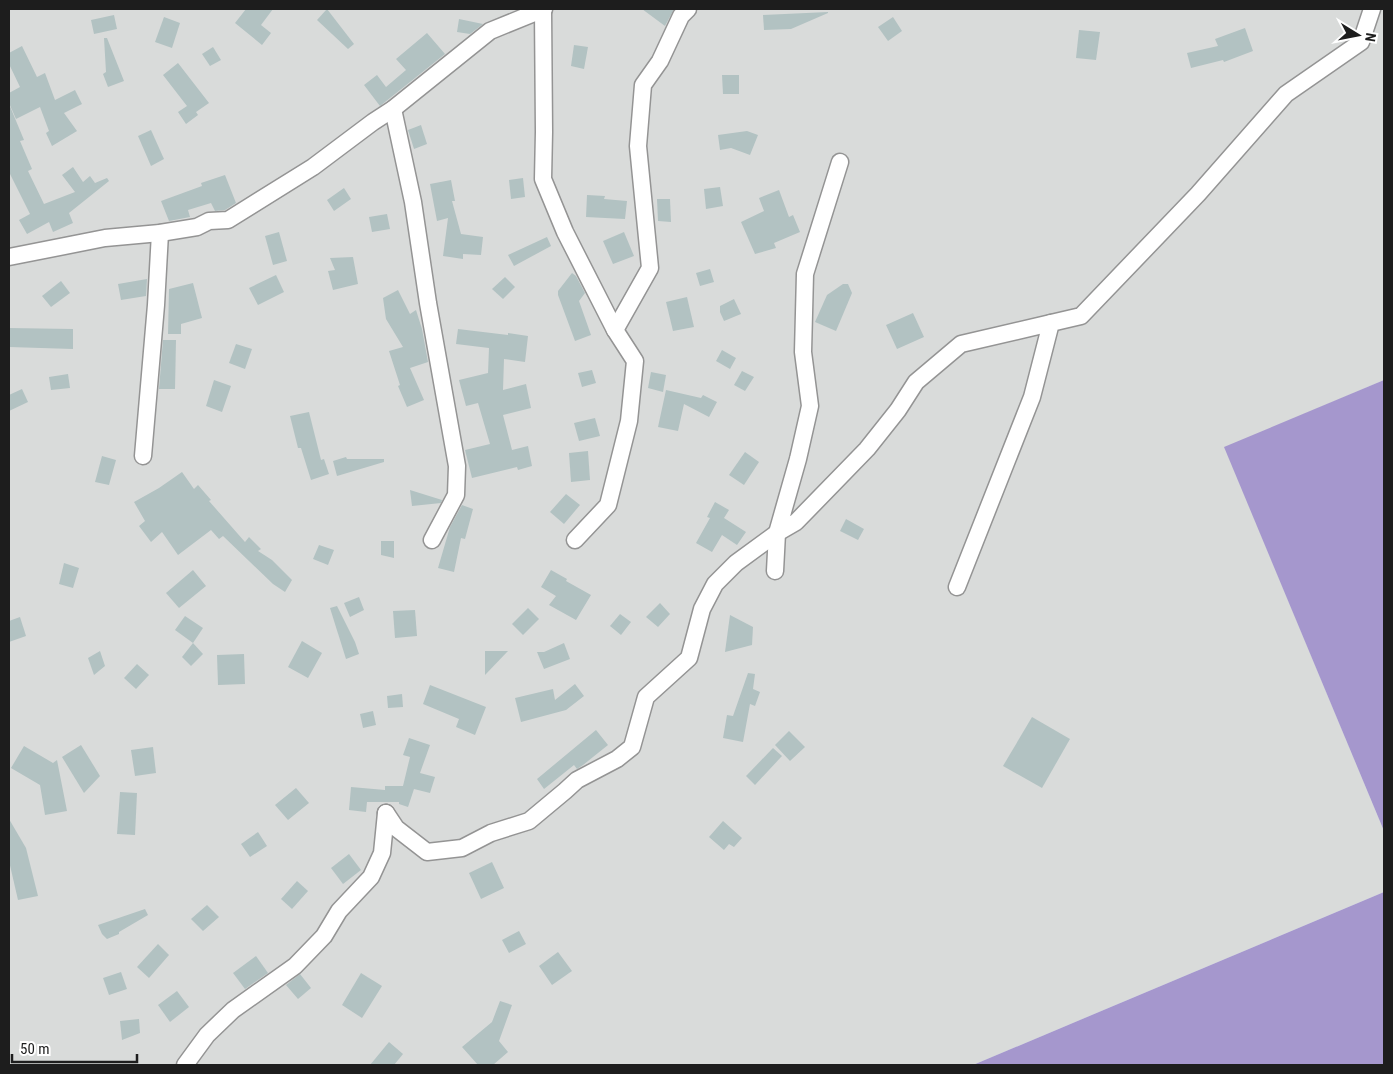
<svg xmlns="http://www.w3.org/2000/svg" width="1393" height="1074" viewBox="0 0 1393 1074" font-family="'Roboto Condensed',sans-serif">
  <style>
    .residential { fill: #d9dbda }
    .forest { fill: #a597cd }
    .building { fill: #b2c2c2 }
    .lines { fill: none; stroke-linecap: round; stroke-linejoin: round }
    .street-casing { stroke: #949494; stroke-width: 19 }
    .street { stroke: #fff; stroke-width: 16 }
  </style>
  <rect width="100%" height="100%" fill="#e2ebee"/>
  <!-- residential -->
  <polygon class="residential" points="9,9 1384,9 1384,380 1225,448 1384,831 1384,892 973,1065 9,1065"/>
  <!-- forest -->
  <g class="forest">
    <polygon points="1384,380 1384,831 1224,447"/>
    <polygon points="1384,892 1384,1065 973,1065"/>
  </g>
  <!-- building -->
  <g class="building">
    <polygon points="246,9 273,9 261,25 271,33 262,45 235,23"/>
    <polygon points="327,9 354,44 348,49 317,20"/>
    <polygon points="642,9 674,9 665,26"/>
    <polygon points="828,12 828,13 791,29 764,30 763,15"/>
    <polygon points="114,15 117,29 94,34 91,20"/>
    <polygon points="164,17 180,23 172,48 155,42"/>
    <polygon points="893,17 902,31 888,41 878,27"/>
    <polygon points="459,19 483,24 470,34 457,32"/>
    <polygon points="1245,28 1253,51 1224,62 1223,60 1191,68 1187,53 1218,46 1215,39"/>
    <polygon points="1079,30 1100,32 1096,60 1076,58"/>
    <polygon points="427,33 445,54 380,106 364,85 377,75 386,87 406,70 396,59"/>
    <polygon points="104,38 107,38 124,81 108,87 103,74 106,72"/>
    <polygon points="574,45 588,47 584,69 571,66"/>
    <polygon points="22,46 37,77 45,73 55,100 75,90 82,104 64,113 77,131 52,146 46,133 49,131 40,107 16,119 9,103 9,93 20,87 9,64 9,53"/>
    <polygon points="213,47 221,60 210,66 202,54"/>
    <polygon points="178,63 209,103 196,112 198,115 186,124 178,112 187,106 163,75"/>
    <polygon points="722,75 739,75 739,94 723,94"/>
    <polygon points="9,104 24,140 20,141 32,169 28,171 44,204 75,192 62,175 73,167 83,182 90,176 95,183 107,178 109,181 69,213 73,223 53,232 49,222 27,234 19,220 30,214 9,172"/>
    <polygon points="421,125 427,144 414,149 408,130"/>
    <polygon points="151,130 164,159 151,166 138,136"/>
    <polygon points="747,131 758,135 750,155 731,148 720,150 718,135"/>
    <polygon points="225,175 236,203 225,210 215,211 211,203 188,210 190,217 169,221 161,201 202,186 201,183"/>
    <polygon points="523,178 525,197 511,199 509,180"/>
    <polygon points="451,180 455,201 452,201 461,234 483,237 481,255 463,254 463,259 443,256 448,218 437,221 430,184"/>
    <polygon points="720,187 723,206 706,209 704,189"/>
    <polygon points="344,188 351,199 334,211 327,200"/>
    <polygon points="779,190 789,217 793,215 800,232 774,243 776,248 755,254 741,222 764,211 759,198"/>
    <polygon points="587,195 605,196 604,199 627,201 625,219 586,217"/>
    <polygon points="657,199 670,199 671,222 658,221"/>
    <polygon points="387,214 390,229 372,232 369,217"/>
    <polygon points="279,232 287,261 273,265 265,236"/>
    <polygon points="624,232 634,256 613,264 603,241"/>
    <polygon points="547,237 551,246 514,266 508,255"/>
    <polygon points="353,257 358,284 333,290 328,271 335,270 330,258"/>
    <polygon points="710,269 714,282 700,286 696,273"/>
    <polygon points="572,273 576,276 585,293 579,301 591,335 575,341 558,295 558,291"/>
    <polygon points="276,275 284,292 258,305 249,288"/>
    <polygon points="505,277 515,287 503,299 492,289"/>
    <polygon points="147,279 146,296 121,300 118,284"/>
    <polygon points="61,281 70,293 51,307 42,296"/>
    <polygon points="193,283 202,318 181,324 181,334 168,334 169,289"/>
    <polygon points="843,284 848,284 852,293 836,331 815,322 827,295"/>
    <polygon points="398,290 410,314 416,310 422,329 428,362 410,368 424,400 407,407 398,386 400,385 389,351 403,347 386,319 383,298"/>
    <polygon points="687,297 694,327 673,331 666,302"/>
    <polygon points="734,299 741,314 724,321 720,312 720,306"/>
    <polygon points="913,313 924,337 897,349 886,325"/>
    <polygon points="9,328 73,329 73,349 9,347"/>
    <polygon points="458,329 508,335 508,333 528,336 525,362 504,359 503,390 526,384 531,408 503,415 512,450 528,446 532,466 518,470 517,467 472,478 465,450 490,444 478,403 466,406 459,380 488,373 489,348 456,344"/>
    <polygon points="163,340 176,340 175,389 159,389"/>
    <polygon points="236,344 252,349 245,369 229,363"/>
    <polygon points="722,350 736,358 730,369 716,361"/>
    <polygon points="592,370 596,383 582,387 578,373"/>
    <polygon points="742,371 754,377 745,391 734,385"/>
    <polygon points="651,372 666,375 663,392 648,388"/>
    <polygon points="68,374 70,388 51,390 49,377"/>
    <polygon points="214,380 231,386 222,412 206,406"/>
    <polygon points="22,389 28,402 9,411 9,395"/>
    <polygon points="666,390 701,398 703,395 717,402 709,417 684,404 678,431 658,427"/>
    <polygon points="309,412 321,460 324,459 329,474 311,480 301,448 298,448 290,416"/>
    <polygon points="595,418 600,436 579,441 574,423"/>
    <polygon points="588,451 590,480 571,482 569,453"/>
    <polygon points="745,452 759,462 744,485 729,475"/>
    <polygon points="102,456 116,460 109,485 95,482"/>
    <polygon points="346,457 347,459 384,459 384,462 337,476 333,461"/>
    <polygon points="182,472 194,489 198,485 211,500 209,501 245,542 249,537 261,549 258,551 272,560 292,580 285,592 273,584 223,536 219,539 211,530 178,555 162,532 151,542 139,526 145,521 134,502 159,488"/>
    <polygon points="410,490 442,500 441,503 412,506"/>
    <polygon points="566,494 580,505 564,524 550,512"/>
    <polygon points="715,502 729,510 724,518 746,532 737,545 722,535 712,552 696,543 710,518 707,517"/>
    <polygon points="462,505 473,509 465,539 461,538 454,572 438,568 450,527"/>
    <polygon points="846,519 864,529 858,540 840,531"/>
    <polygon points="381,541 394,541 394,558 381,555"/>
    <polygon points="319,545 334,550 328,565 313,559"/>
    <polygon points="64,563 79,568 73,588 59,584"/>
    <polygon points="193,570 206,586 179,608 166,593"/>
    <polygon points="551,570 567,579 566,581 591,595 576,620 549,605 556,596 541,587"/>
    <polygon points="359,597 364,610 350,617 344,603"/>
    <polygon points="660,603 670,614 658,627 646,617"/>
    <polygon points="337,606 355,642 359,654 346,659 330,608"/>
    <polygon points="528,608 539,619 523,635 512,624"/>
    <polygon points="415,610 417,636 395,638 393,611"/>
    <polygon points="620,614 631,622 621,635 610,626"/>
    <polygon points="730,615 753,627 752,645 725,652"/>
    <polygon points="185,616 203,628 193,643 175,630"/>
    <polygon points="20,617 26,636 9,642 9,621"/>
    <polygon points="302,641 322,653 308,678 288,667"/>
    <polygon points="193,643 203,654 191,666 182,657"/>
    <polygon points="564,643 570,659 544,669 537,652 544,652"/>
    <polygon points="100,651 105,666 94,675 88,658"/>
    <polygon points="485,651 508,651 485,675"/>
    <polygon points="244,654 245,684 218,685 217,655"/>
    <polygon points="137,664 149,675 136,689 124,678"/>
    <polygon points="748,673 755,674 753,689 760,692 755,706 750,704 743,742 723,738 727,715 733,716"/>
    <polygon points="575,684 584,696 566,710 521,722 515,698 553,689 555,700"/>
    <polygon points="430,685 486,707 475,735 456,727 459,719 423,704"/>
    <polygon points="402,694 403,707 388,708 387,696"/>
    <polygon points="373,711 376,725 363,728 360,714"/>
    <polygon points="1032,717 1070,739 1042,788 1003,766"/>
    <polygon points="596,730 608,745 583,765 577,769 574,765 544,789 537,779"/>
    <polygon points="789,731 805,747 790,761 775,745"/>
    <polygon points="409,738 430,745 420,773 435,777 430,793 414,789 408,807 399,804 399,802 367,802 366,812 349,810 351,787 385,790 385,786 403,786 410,757 403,755"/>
    <polygon points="81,745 100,776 84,793 62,757"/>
    <polygon points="24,746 53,763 57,760 67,811 45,815 40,785 11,768"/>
    <polygon points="153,747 156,773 135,776 131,750"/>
    <polygon points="773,748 782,756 755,785 746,776"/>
    <polygon points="296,788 309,803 288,820 275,805"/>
    <polygon points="120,792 137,793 135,835 117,834"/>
    <polygon points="9,819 26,848 38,896 18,900 9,861"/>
    <polygon points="723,821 742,838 734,847 729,844 724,850 709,837"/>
    <polygon points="258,832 267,846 250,857 241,844"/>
    <polygon points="349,854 361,870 343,884 331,868"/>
    <polygon points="492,862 504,888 481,899 469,873"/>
    <polygon points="297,881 308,891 292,909 281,899"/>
    <polygon points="207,905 219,917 203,931 191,919"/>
    <polygon points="145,909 148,915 119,932 119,934 107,939 102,934 98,925"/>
    <polygon points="519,931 526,944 509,953 502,940"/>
    <polygon points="158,944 169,955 149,978 137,967"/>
    <polygon points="558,952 572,971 552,985 539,966"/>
    <polygon points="256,956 268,973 245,989 233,973"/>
    <polygon points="121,972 127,989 109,995 103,978"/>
    <polygon points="361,973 382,986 362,1018 342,1005"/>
    <polygon points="300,974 311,988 298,999 286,985"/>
    <polygon points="177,991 189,1007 170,1022 158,1005"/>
    <polygon points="500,1001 512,1005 499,1041 508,1052 493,1065 478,1065 462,1047 492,1022"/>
    <polygon points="139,1019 140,1033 122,1040 120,1021"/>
    <polygon points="389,1042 403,1054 394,1065 370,1065"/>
  </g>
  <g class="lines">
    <defs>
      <g id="street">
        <polyline points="543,10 544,132 543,179 565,232 615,330 635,361 629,421 608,505 575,540"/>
        <polyline points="393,109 413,202 428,303 457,466 456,495 432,540"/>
        <polyline points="9,257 105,238 160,233 197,227 209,221 228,220 313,167 373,122 393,109 490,31 544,9"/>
        <polyline points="615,330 650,268 638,146 643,85 660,61 681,16 688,9"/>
        <polyline points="143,456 156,305 160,233"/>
        <polyline points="775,571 777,533 798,459 810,406 803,352 805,274 840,162"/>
        <polyline points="957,587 1032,397 1051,323 1081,316 1198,194 1286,94 1361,42 1372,9"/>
        <polyline points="386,813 396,828 427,852 462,848 491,833 529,821 565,791 577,780 617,759 632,747 646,697 689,658 702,609 715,584 736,563 777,533 796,522 867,449 898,410 916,382 961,344 1051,323"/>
        <polyline points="185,1065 207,1035 233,1010 295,966 324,936 339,911 371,877 382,853 386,813"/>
      </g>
    </defs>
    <!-- street casing -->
    <use href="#street" class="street-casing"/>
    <!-- street -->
    <use href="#street" class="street"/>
  </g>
  <!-- border -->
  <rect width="1393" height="1074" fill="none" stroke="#1d1d1d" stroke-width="20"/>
  <!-- north arrow -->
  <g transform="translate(1358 35) rotate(100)" stroke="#ffffff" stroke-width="4" paint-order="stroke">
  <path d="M0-4L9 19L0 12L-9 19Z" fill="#1d1d1d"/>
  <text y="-8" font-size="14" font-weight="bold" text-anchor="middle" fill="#1d1d1d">N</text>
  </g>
  <!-- scale -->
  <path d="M12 1054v8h125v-8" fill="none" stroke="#1d1d1d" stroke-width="2.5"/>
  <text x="20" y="1054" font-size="15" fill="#1d1d1d" stroke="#ffffff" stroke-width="4" paint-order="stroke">50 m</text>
</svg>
